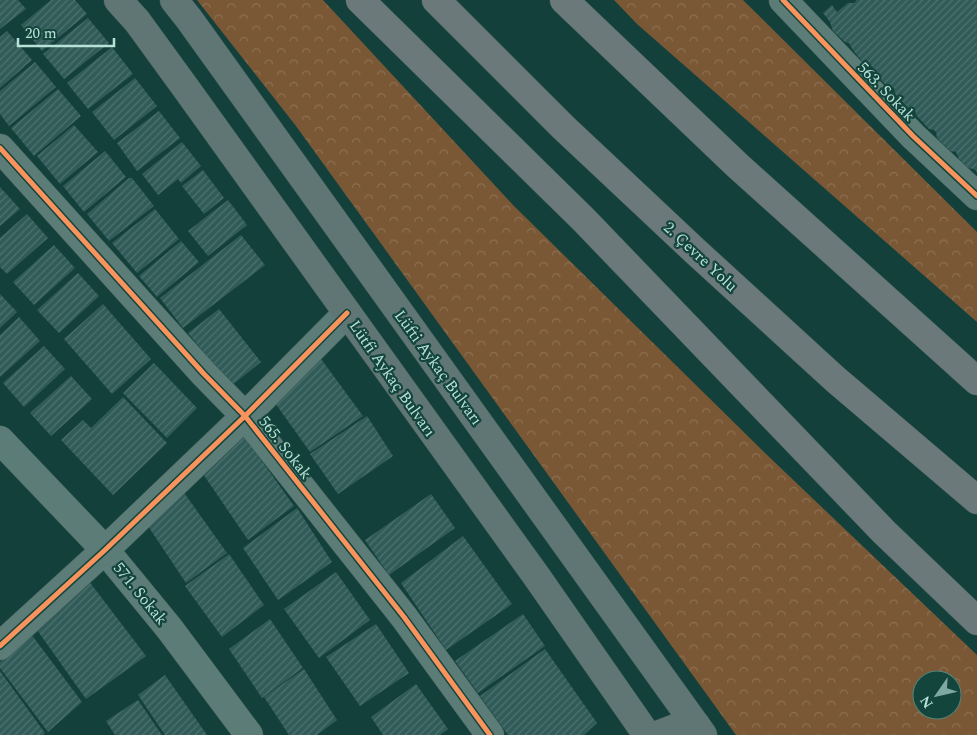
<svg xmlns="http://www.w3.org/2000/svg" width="977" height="735" viewBox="0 0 977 735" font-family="Spectral,serif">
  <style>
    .forest { fill: url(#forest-crowns); fill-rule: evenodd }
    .building { fill: url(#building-hatch) }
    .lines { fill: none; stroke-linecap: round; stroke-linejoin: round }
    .minor-casing { stroke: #3a5b55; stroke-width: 29 }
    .primary-casing { stroke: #3a5b55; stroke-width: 29 }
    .motorway-casing { stroke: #3a5b55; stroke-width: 29 }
    .minor { stroke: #5c7d77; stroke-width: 28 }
    .primary { stroke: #607674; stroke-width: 28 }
    .motorway { stroke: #6c797b; stroke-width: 28 }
    .cycleway-casing { stroke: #14453c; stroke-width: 8 }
    .cycleway { stroke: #f8935d; stroke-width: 5 }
    .labels { text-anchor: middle; stroke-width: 4.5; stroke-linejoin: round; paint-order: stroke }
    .street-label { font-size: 16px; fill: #b8e1d8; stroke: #14453c }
  </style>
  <defs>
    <pattern id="forest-crowns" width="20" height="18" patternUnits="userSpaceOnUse" patternTransform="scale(1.25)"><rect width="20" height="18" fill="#7a5836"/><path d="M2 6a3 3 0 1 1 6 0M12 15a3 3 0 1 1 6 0" fill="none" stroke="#8b7052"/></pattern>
    <pattern id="building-hatch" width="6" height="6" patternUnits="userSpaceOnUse" patternTransform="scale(1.25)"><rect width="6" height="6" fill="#315b58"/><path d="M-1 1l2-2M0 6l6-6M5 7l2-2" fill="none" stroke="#4d726f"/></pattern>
  </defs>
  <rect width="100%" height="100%" fill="#13403a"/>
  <!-- forest -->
  <g class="forest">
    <path d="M197,0H323L514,206L766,454L977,655V735H736L296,126ZM922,680H952V710H922Z"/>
    <polygon points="614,0 743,0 977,232 977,322 637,24"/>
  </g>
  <!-- building -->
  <g class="building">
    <polygon points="0,0 18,0 26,9 0,29"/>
    <polygon points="51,0 75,0 87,14 42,51 21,25"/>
    <polygon points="857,0 977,0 977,172 974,169 968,168 959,159 956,152 950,151 937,138 936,132 934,130 929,129 916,115 915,110 913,108 908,108 895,94 894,88 887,86 874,73 873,67 865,65 853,50 849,43 845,42 833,31 830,22 823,13 832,5 837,12 848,3 854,3"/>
    <polygon points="88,18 109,43 64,79 43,54"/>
    <polygon points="7,31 32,60 0,88 0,37"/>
    <polygon points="112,47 133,74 88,109 67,83"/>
    <polygon points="35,62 56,87 9,126 0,114 0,91"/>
    <polygon points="135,78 157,106 114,140 92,112"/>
    <polygon points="58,89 81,116 34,156 11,128"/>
    <polygon points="159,111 180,138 137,171 117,143"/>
    <polygon points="74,125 98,152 60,184 37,156"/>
    <polygon points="182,142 201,166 181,183 178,179 158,195 142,174"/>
    <polygon points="105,151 126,177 84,212 63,186"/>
    <polygon points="203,170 224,198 204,214 182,186"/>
    <polygon points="129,178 132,178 154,206 109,241 87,214"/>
    <polygon points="0,187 20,209 0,226"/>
    <polygon points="228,200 247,225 208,256 188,231"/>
    <polygon points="155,209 179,239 137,273 112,243"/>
    <polygon points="27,214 48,238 7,274 0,267 0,238"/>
    <polygon points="241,235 265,265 183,328 160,298"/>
    <polygon points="181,241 199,262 157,297 139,276"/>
    <polygon points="54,245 75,268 34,305 13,282"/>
    <polygon points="78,273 99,296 59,333 37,310"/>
    <polygon points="0,294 17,312 0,328"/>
    <polygon points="103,304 151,359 112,394 64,339"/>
    <polygon points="219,309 261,362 231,386 188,333"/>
    <polygon points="19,317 40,341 0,377 0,335"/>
    <polygon points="44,346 65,369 24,407 3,383"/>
    <polygon points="321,359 363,416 310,452 270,396"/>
    <polygon points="154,363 197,408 167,438 123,393"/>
    <polygon points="71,376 92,399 51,436 30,413"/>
    <polygon points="123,397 167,443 113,495 61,440 83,420 91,428"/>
    <polygon points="367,416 393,456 338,494 310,454"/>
    <polygon points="240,430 294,506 248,540 199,468"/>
    <polygon points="180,487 227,553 186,583 144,520"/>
    <polygon points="431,494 455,528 389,575 365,540"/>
    <polygon points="297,508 332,562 278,600 243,548"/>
    <polygon points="463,536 512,604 446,650 401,583"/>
    <polygon points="229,554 264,605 222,637 185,586"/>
    <polygon points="336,572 370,620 319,658 284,609"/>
    <polygon points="85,576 146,656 86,699 32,623"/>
    <polygon points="523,614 545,646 478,693 455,661"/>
    <polygon points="270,619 303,668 262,698 229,649"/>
    <polygon points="376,624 409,673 360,706 326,657"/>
    <polygon points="31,634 82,702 48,732 0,668 0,662"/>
    <polygon points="545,649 597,723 584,735 508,735 480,696"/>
    <polygon points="304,669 337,720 317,735 289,735 264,697"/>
    <polygon points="0,671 45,733 43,735 0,735"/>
    <polygon points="165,675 207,735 165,735 138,695"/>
    <polygon points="416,684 448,729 440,735 383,735 371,717"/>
    <polygon points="138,700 162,735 115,735 106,721"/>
  </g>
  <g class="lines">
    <defs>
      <g id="minor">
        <polyline points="783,0 913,136 977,196"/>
        <polyline points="0,148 204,374 245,416 404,617 490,735"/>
        <polyline points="0,440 105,550 169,628 249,735"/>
        <polyline points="0,646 105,550 245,416 347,313"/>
      </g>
      <g id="primary">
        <polyline points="118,0 137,21 185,87 537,577 647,735"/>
        <polyline points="174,0 189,19 703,735"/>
        <polyline points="657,735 683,725 696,725"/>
      </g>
      <g id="motorway">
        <polyline points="360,0 584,220 884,532 977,621"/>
        <polyline points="436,0 563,127 695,251 835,379 977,500"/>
        <polyline points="564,0 738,166 977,381"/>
      </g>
    </defs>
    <!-- minor casing -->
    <use href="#minor" class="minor-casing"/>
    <!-- primary casing -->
    <use href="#primary" class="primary-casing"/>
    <!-- motorway casing -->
    <use href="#motorway" class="motorway-casing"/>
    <!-- minor -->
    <use href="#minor" class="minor"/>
    <!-- primary -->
    <use href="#primary" class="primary"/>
    <!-- motorway -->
    <use href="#motorway" class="motorway"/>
    <defs>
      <g id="cycleway">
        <polyline points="783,0 913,136 977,196"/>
        <polyline points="0,148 204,374 245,416 404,617 490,735"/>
        <polyline points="0,646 105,550 245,416 347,313"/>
      </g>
    </defs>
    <!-- cycleway casing -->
    <use href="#cycleway" class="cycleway-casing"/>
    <!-- cycleway -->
    <use href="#cycleway" class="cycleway"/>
  </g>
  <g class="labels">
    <!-- street labels -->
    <g class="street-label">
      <text transform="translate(887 91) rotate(46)" y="6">563. Sokak</text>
      <text transform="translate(701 256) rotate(43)" y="6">2. Çevre Yolu</text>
      <text transform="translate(439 367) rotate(54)" y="6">Lüfti Aykaç Bulvarı</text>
      <text transform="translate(393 378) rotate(55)" y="6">Lütfi Aykaç Bulvarı</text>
      <text transform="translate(286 447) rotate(52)" y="6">565. Sokak</text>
      <text transform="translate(141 593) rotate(51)" y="6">571. Sokak</text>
    </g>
  </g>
  <!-- north arrow -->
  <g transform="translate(937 695) rotate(236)"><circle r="24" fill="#14453c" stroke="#56837a"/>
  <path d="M0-4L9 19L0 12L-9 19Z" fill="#7ea9a1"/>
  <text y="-8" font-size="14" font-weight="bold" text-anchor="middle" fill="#b8e1d8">N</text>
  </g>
  <!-- scale -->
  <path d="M18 38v8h96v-8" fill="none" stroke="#b8e1d8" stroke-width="2.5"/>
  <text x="25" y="38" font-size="15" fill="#b8e1d8" stroke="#14453c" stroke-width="4" paint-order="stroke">20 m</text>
</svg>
